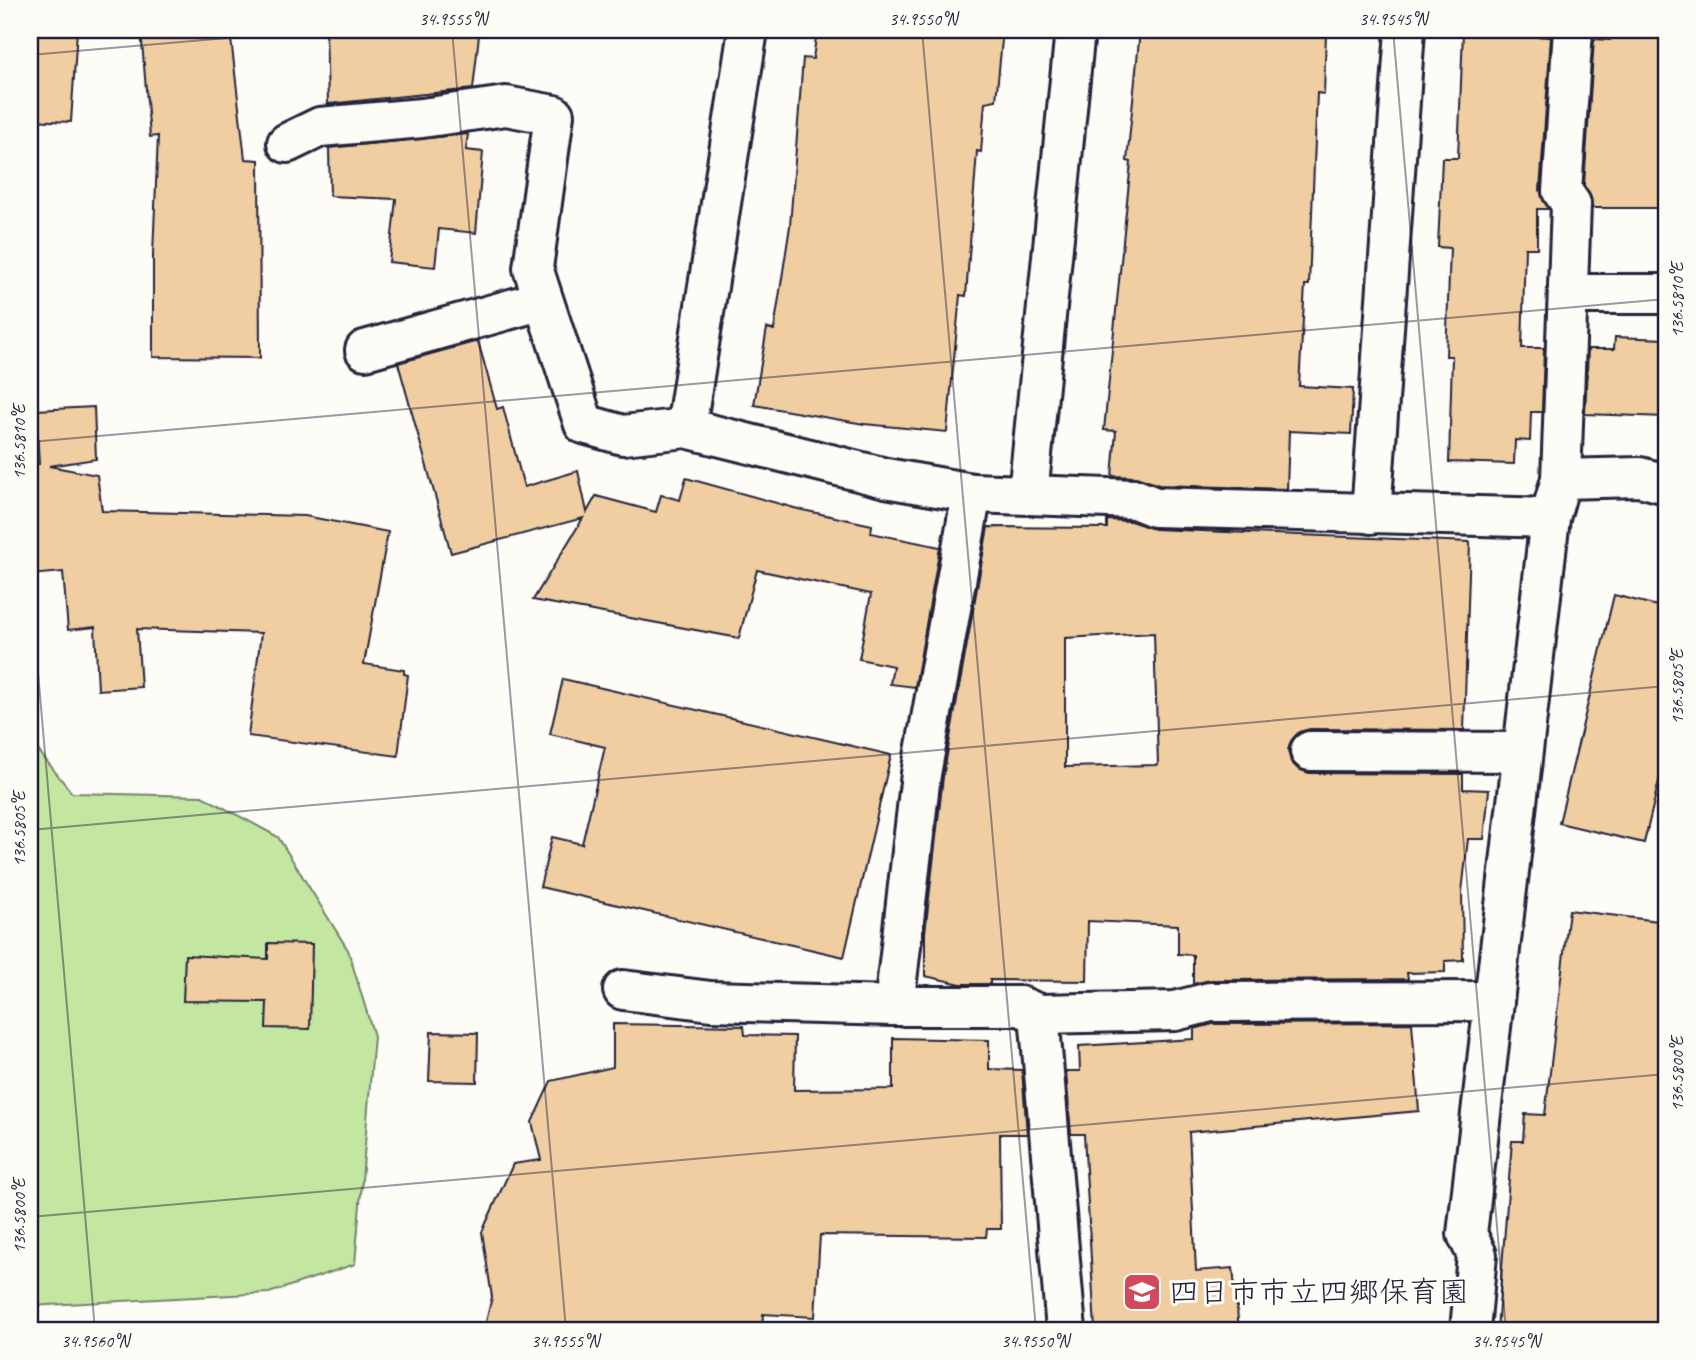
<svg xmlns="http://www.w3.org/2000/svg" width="1696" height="1360" viewBox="0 0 1696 1360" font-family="Caveat,'Klee One',sans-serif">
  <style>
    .green { fill: #c3e7a1; stroke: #72846e; stroke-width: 2 }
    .building { fill: #f0cea1; stroke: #22223b; stroke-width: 2; fill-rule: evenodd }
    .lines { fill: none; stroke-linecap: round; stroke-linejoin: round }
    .street-casing { stroke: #22223b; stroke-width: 44 }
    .street { stroke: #fdfcf7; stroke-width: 38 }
    .ticks { fill: none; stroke: #22223b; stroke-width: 2; stroke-opacity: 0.45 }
    .labels { text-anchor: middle; stroke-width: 6; stroke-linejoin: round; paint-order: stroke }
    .poi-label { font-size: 30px; fill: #22223b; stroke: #fdfcf7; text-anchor: start }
    .neatline { fill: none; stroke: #22223b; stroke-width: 2.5 }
    .ticks-label { font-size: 18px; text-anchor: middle; fill: #22223b }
  </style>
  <rect width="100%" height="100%" fill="#fdfcf7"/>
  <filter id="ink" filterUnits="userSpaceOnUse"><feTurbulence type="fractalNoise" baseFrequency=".0143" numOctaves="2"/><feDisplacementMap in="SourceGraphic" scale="14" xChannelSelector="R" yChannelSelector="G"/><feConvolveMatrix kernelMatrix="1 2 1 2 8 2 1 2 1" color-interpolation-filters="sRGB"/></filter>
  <g filter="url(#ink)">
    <!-- green -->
    <polygon class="green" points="30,740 72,793 202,796 278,837 348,950 374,1036 355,1264 269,1293 30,1306"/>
    <!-- building -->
    <g class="building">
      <polygon points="30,30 77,30 71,122 30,120"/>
      <polygon points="141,30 230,30 245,159 259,160 260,358 153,357 153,254 158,136 150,137"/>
      <polygon points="326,30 470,30 470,35 479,35 473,89 328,104"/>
      <polygon points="817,30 1003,30 996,100 985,102 981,152 977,151 966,296 960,295 947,432 864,424 754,405 767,328 774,330 790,226 803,58 813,59"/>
      <polygon points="1140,30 1319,30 1319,33 1326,33 1324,94 1317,93 1309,285 1305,285 1299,386 1353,389 1351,434 1289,431 1287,489 1159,485 1136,477 1112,476 1116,431 1104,430 1131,162 1127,161"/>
      <polygon points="1610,30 1666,30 1665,208 1593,208 1584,185 1594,39 1610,40"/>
      <polygon points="1463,32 1551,37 1540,190 1548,209 1537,209 1537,248 1525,248 1522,348 1544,348 1542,412 1531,412 1530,441 1515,440 1514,464 1449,462 1452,356 1446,356 1450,248 1438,247 1442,158 1458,158"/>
      <polygon points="468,134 466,150 483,152 476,233 439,229 435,267 389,262 396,199 330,196 329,148"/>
      <polygon points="1615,337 1666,339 1666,417 1585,414 1588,349 1614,349"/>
      <polygon points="478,341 497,409 503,407 524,487 578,471 587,512 596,496 656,512 661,495 680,500 686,478 798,509 872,525 871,533 940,547 915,687 890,684 893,666 859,659 871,594 757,570 739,638 533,600 583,518 451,553 398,363"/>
      <polygon points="94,407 96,459 49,466 97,475 102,511 305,516 388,532 364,664 404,670 404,674 408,675 398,756 248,736 261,633 137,629 141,687 98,690 95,627 68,630 63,572 30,575 30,462 39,464 36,410"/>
      <path d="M1107,520L1130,521L1154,529L1470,542L1464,730L1310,729L1299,732L1291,741L1288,750L1291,762L1298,769L1309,773L1463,774V789L1489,790L1484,839H1468L1462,892L1463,960L1445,961V972L1407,973L1408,979L1210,980L1193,984V955L1178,954V925L1088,921L1087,981L990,980V984H961L925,976V933L943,777L988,527L1107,528ZM1154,633L1158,765L1065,767V638Z"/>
      <polygon points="1614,595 1666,608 1666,752 1644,843 1559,823"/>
      <polygon points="563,679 891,755 844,957 540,887 552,837 582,844 605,747 550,734"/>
      <polygon points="1569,910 1666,922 1666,1330 1497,1330 1512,1141 1523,1141 1525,1114 1545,1115"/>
      <polygon points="268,943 312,944 310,1029 266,1028 267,1002 183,1001 185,955 268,959"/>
      <polygon points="1412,1023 1419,1111 1189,1132 1196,1271 1233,1268 1239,1330 1095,1330 1084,1134 1071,1134 1066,1071 1080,1071 1079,1046 1194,1039 1194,1029 1213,1024"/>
      <polygon points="613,1024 744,1026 745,1035 795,1036 794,1090 893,1089 893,1038 989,1040 989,1069 1022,1070 1027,1134 1000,1134 1001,1229 987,1229 986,1237 820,1235 815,1317 763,1314 762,1330 484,1330 492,1297 482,1232 513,1164 541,1160 532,1122 551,1081 613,1067"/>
      <polygon points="431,1032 478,1033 477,1082 429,1081"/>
    </g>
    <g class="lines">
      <defs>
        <g id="street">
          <polyline points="287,143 320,127 422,118 506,106 554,115 533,268 584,424 623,435 686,428 886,478 972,493 1135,499 1155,507 1550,518"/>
          <polyline points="1570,294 1666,294"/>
          <polyline points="365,350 543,300"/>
          <polyline points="686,428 748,30"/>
          <polyline points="1561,479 1640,477 1666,484"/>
          <polyline points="1028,494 1075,30"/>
          <polyline points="1371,514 1405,30"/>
          <polyline points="1310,751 1522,752"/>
          <polyline points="623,990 711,1001 894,1006 921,774 972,493"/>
          <polyline points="894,1006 1020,1006 1039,1014 1175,1011 1210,1002 1494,1001"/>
          <polyline points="1039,1014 1066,1330"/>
          <polyline points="1470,1330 1477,1255 1467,1234 1550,518 1561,479 1571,204 1562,191 1573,30"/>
        </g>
      </defs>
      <!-- street casing -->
      <use href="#street" class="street-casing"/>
      <!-- street -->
      <use href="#street" class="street"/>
    </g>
  </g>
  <!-- ticks -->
  <path class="ticks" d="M452,30L566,1330M922,30L1036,1330M1393,30L1506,1330M30,55L320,30M30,442L1666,299M30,580L95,1330M30,830L1666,686M30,1217L1666,1074"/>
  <!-- icons -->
  <defs>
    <symbol id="school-square" viewBox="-11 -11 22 22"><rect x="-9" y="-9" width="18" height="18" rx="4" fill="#d1495b" stroke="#fdfcf7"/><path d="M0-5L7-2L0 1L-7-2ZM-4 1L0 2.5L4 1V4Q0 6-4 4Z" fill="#fff"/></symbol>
  </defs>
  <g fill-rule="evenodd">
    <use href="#school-square" x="1120" y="1270" width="44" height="44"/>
  </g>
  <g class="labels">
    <!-- poi labels -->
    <g class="poi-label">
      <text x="1169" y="1302">四日市市立四郷保育園</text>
    </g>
  </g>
  <!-- margin -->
  <rect width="1696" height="1360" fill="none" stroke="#fdfcf7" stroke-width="77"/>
  <rect x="38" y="38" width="1620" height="1284" class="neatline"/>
  <g class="ticks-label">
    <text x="453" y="25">34.9555°N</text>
    <text x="923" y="25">34.9550°N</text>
    <text x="1393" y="25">34.9545°N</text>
    <text transform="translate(1677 300) rotate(-90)" y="6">136.5810°E</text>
    <text transform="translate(19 442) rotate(-90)" y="6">136.5810°E</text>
    <text transform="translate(1677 687) rotate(-90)" y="6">136.5805°E</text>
    <text transform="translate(19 829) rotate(-90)" y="6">136.5805°E</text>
    <text transform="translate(1677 1074) rotate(-90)" y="6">136.5800°E</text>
    <text transform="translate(19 1216) rotate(-90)" y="6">136.5800°E</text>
    <text x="95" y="1347">34.9560°N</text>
    <text x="565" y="1347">34.9555°N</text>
    <text x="1035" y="1347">34.9550°N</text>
    <text x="1506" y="1347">34.9545°N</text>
  </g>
</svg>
